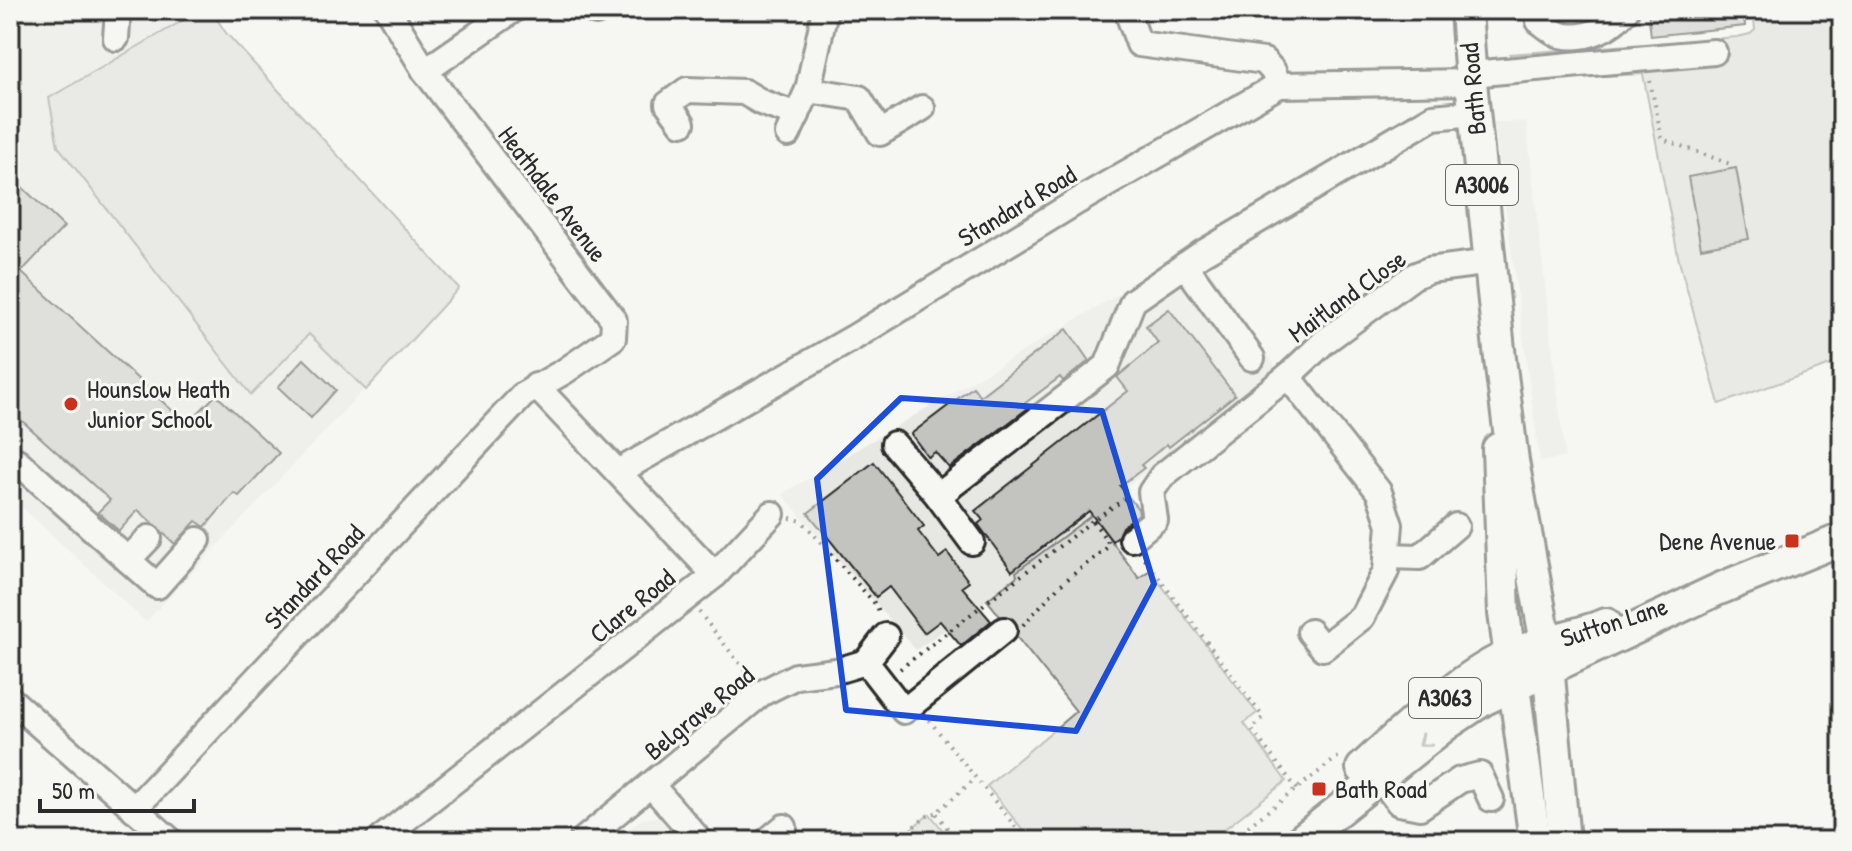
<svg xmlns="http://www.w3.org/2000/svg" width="1852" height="851" viewBox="0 0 1852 851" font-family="'Patrick Hand',sans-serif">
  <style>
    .built { fill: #e7e7e3 }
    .green { fill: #d9d9d5; stroke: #828280; stroke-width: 2 }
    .building { fill: #c3c3c0; stroke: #2b2b2b; stroke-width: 2 }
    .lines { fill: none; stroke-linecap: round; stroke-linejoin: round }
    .minor-casing { stroke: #2b2b2b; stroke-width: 30 }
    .major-casing { stroke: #2b2b2b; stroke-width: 36 }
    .path { stroke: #2b2b2b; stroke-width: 4; stroke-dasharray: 2 6; stroke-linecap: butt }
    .minor { stroke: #f6f6f2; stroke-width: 24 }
    .major { stroke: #f6f6f2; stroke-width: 30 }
    .oneway { stroke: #90908e }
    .marked { fill: none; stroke: #1d4ed8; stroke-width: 6; stroke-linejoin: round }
    .poi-dot { fill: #c8321e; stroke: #f6f6f2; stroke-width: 3 }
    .labels { text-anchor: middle; stroke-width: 6; stroke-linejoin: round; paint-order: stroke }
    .shield { fill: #f6f6f2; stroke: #686867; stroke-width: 2 }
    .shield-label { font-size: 24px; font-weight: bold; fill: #2b2b2b }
    .street-label { font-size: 26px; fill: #2b2b2b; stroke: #f6f6f2 }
    .poi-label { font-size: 26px; fill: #2b2b2b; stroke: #f6f6f2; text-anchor: start }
  </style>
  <rect width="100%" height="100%" fill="#f6f6f2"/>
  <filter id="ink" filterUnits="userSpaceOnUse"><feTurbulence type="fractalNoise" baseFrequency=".0125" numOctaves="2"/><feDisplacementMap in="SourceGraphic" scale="16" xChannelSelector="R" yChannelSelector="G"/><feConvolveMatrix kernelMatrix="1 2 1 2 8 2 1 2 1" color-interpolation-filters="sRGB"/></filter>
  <g filter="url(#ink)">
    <!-- built -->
    <g class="built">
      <polygon points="10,10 211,10 226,33 459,288 146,622 10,496"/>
      <polygon points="1494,122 1526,122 1565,457 1540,462"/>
      <polygon points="1195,249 1278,370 1016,572 1018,576 987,600 916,650 782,494"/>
      <polygon points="659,817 671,832 667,841 613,841 642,819"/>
    </g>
    <!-- green -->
    <g class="green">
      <polygon points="201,10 211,10 226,33 459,288 366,390 309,334 251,395 58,146 49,98"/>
      <polygon points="1753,10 1842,10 1842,361 1719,404 1679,261 1643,74 1510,81 1510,54 1737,37 1750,34 1755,30"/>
      <polygon points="1092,515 1139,578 1150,570 1257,713 1244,723 1286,781 1209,841 1032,841 987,786 1076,711 987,600 1017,576 1016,572"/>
      <polygon points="930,814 945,833 934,841 895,841"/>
    </g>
    <!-- building -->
    <g class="building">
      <polygon points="1648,10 1744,10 1745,26 1651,36"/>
      <polygon points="1736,168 1749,239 1701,248 1688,177"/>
      <polygon points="20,185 64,227 21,272 187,424 216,395 279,453 239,496 234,493 205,527 196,521 175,544 138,510 119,531 98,512 110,500 10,410 10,196"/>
      <polygon points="1169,309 1235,395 1169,447 1167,444 1141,465 1144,468 1120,486 1138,509 1139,514 1122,527 1118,536 1112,541 1089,511 1012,571 978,524 983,520 975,511 1128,391 1117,377 1158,343 1146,326"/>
      <polygon points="1067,329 1089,361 1063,381 1060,377 1024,404 1027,409 949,468 935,452 928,457 911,434 973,387 980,396"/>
      <polygon points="304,359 336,390 311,418 278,387"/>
      <polygon points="874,462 924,526 918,531 939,558 947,552 969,582 962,587 991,621 961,646 940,621 924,633 889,587 876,597 808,513"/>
    </g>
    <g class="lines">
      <defs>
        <g id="minor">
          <polyline points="594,10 596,12"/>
          <polyline points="1131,10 1130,19 1139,44 1264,61 1273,71 1279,85"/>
          <path d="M1537,10L1539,21C1545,25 1553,33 1561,35C1585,41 1612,28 1626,10"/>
          <polyline points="116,38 118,10"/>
          <polyline points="425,71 513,10"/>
          <polyline points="1471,74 1714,52"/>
          <polyline points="808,90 859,98 880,133 922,108"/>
          <polyline points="682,123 668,104 687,90 744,92 763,103 797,115"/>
          <polyline points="788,134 808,90 825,10"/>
          <polyline points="1185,265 1252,358"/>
          <polyline points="1288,376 1379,492 1390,525 1386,571 1362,617 1323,648 1310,632"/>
          <polyline points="894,444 938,496 972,542"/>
          <polyline points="10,469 17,461 157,586 198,540"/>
          <polyline points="618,472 853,338 1078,201 1279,85 1471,82"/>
          <polyline points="938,496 1107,366 1133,301 1201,254 1433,117 1475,113"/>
          <polyline points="1132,539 1155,520 1151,492 1162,476 1288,376 1324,342 1414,276 1429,270 1491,262"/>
          <polyline points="1387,556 1420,557 1456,526"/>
          <polyline points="128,560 149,538"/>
          <polyline points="715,575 772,514"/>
          <polyline points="866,662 904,711 1004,630"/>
          <polyline points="10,699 171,841"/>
          <polyline points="1379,777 1399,803 1420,807 1460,780 1480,775 1491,799"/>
          <polyline points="652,786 700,841"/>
          <polyline points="134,809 523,395 565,371 613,338 614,320 425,71 388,10"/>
          <polyline points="378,841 715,575 536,386"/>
          <polyline points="582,841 762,693 796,676 836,671 866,662 886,636"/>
          <polyline points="767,841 784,827"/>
        </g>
        <g id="major">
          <polyline points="1466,10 1471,82 1500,359 1513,461 1546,643 1564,841"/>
          <polyline points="1498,449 1504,613 1535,841"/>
          <path d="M1362,768C1402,731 1459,678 1507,656C1539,642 1574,636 1606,624"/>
          <polyline points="1300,841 1447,724 1483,700 1719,589 1842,539"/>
        </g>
      </defs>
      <!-- minor casing -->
      <use href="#minor" class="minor-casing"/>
      <!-- major casing -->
      <use href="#major" class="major-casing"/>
      <!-- path -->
      <g class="path">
        <polyline points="1650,81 1662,139 1730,164"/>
        <polyline points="790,518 802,521 877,606 880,615"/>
        <polyline points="1093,521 1110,545"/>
        <polyline points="1144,558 1263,717 1252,730 1297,789"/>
        <polyline points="699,612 750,677"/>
        <polyline points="1023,625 1059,586 1110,545"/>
        <polyline points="900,669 1092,521 1129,496"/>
        <polyline points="929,720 1027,841"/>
        <polyline points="895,841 930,814 936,813"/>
        <polyline points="934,841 949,830"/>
        <polyline points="957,841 936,813 976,778"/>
        <polyline points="1229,841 1338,757"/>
      </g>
      <!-- minor -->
      <use href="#minor" class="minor"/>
      <!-- major -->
      <use href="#major" class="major"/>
    </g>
    <!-- one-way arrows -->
    <defs><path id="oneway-chevron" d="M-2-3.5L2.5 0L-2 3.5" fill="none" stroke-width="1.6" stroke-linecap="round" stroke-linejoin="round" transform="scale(2)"/></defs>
    <use class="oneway" href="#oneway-chevron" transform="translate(1424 742) rotate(142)"/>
  </g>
  <!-- marked area -->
  <path d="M0 0H1852V851H0ZM901,398L1102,411L1154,584L1076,731L846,710L817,479Z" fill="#f6f6f2" fill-opacity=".55" fill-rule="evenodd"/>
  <path class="marked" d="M901,398L1102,411L1154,584L1076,731L846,710L817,479Z"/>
  <!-- markers -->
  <g class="poi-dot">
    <circle cx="71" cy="404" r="8"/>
    <rect x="1784" y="533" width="16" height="16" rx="4"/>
    <rect x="1311" y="781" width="16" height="16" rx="4"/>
  </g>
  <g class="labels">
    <!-- shield labels -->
    <g class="shield">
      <rect x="1446" y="165" width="72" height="40" rx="6"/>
      <rect x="1409" y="678" width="72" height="40" rx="6"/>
    </g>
    <g class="shield-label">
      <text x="1482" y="193">A3006</text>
      <text x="1445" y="706">A3063</text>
    </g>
    <!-- street labels -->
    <g class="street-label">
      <text transform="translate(1473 89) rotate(-95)" y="9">Bath Road</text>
      <text transform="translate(553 194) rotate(53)" y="9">Heathdale Avenue</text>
      <text transform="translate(1017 206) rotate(-31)" y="9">Standard Road</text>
      <text transform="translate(1347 296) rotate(-36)" y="9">Maitland Close</text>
      <text transform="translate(314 577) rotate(-47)" y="9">Standard Road</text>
      <text transform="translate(632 606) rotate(-39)" y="9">Clare Road</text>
      <text transform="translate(1614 622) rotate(-18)" y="9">Sutton Lane</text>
      <text transform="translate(699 713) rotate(-39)" y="9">Belgrave Road</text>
    </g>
    <!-- poi labels -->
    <g class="poi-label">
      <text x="87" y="398">Hounslow Heath<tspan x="87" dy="30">Junior School</tspan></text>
      <text x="1776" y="550" text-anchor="end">Dene Avenue</text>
      <text x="1335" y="798">Bath Road</text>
    </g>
  </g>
  <!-- margin -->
  <rect width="1852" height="851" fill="none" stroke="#f6f6f2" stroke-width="40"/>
  <rect x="20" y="20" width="1812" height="811" fill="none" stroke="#2b2b2b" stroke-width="3" filter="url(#ink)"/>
  <!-- scale -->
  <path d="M40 799v12h154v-12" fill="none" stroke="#2b2b2b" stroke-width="4"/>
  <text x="52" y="799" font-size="24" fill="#2b2b2b" stroke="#f6f6f2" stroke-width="6" paint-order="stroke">50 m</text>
</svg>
